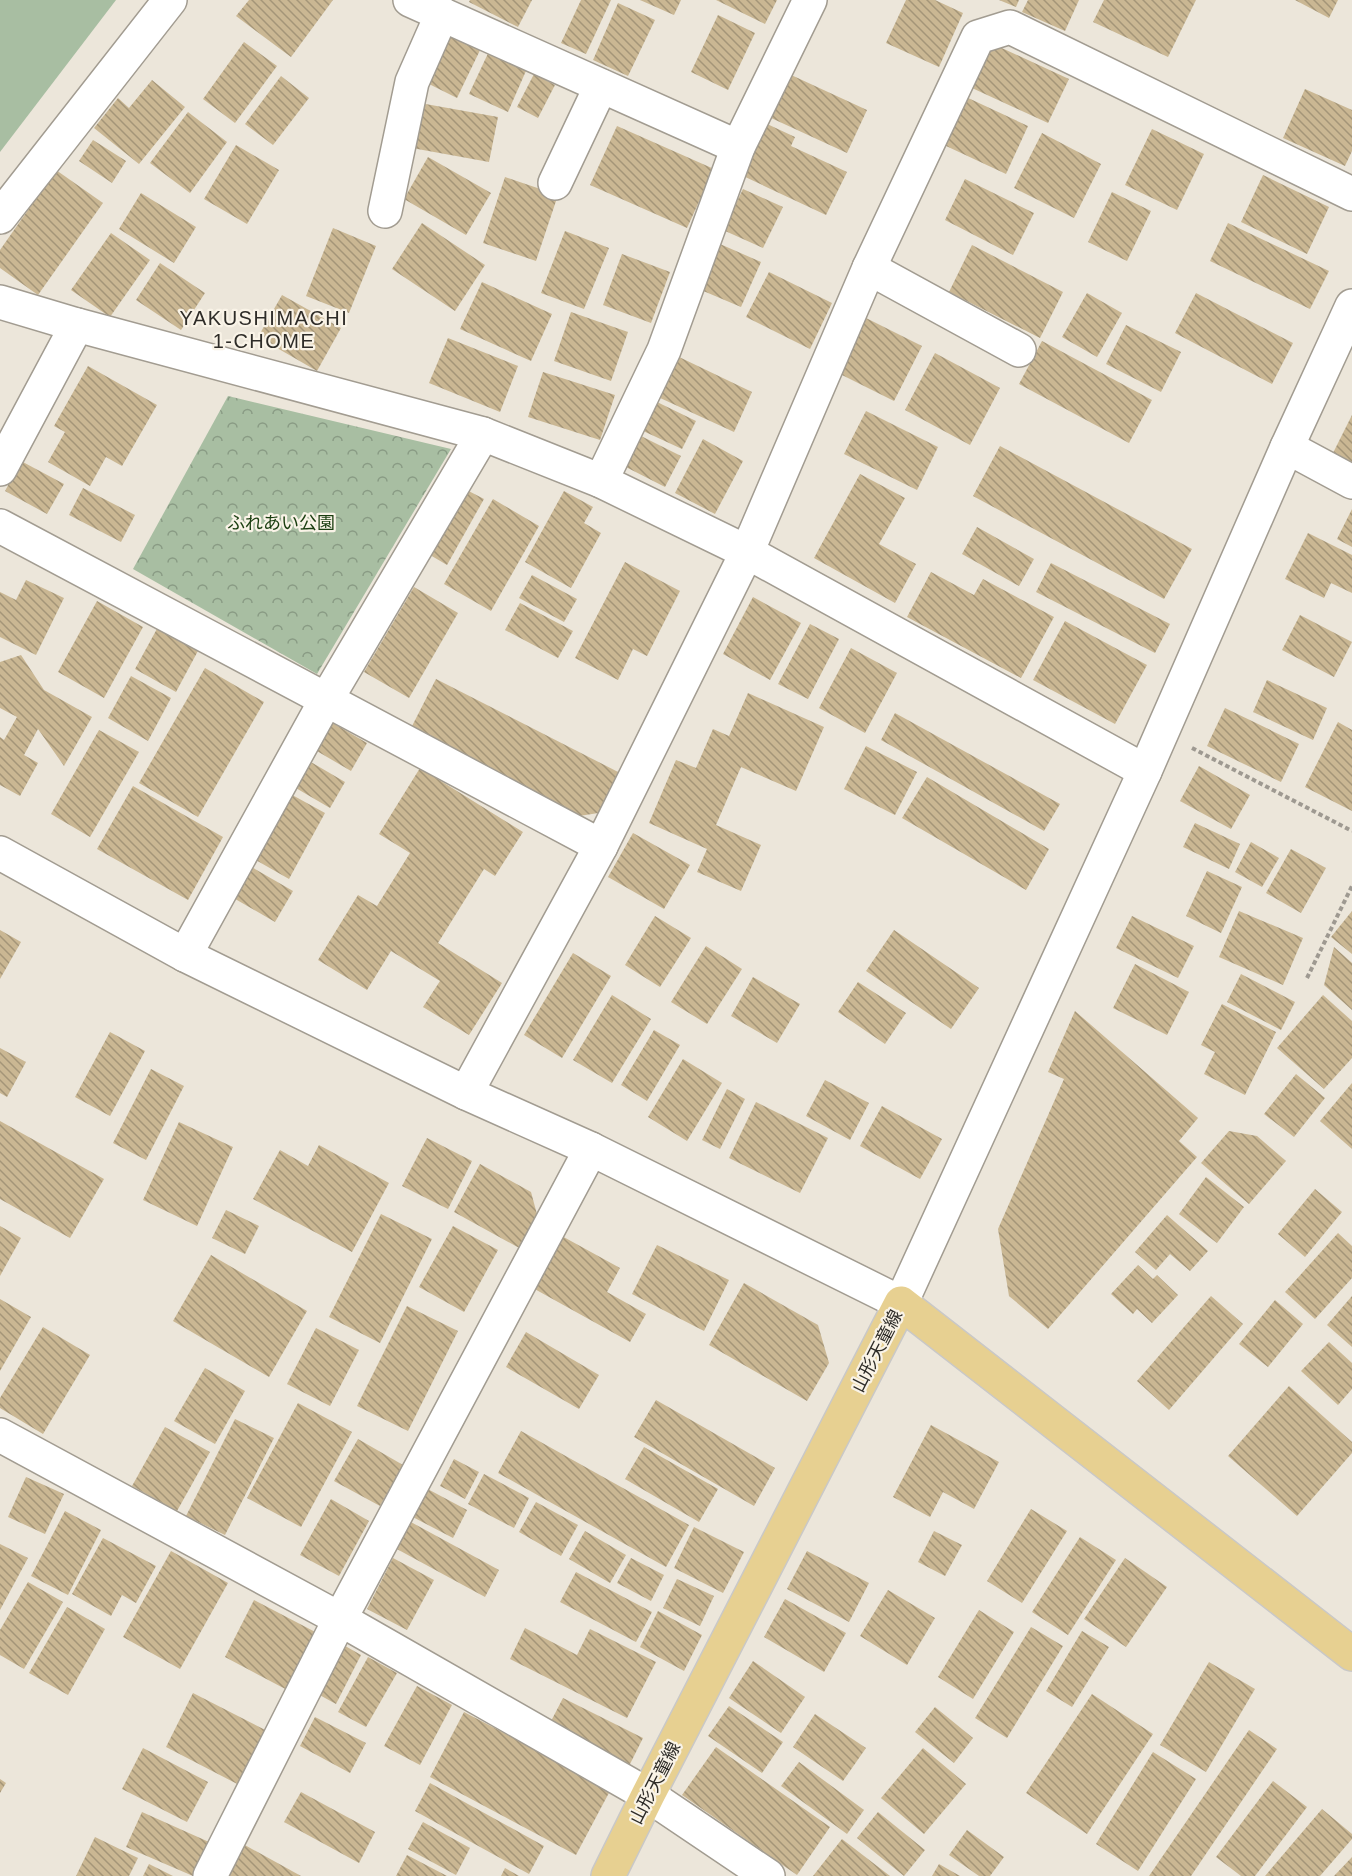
<svg xmlns="http://www.w3.org/2000/svg" width="1352" height="1876" viewBox="0 0 1352 1876" font-family="Helvetica,'Noto Sans JP',sans-serif">
  <style>
    .park { fill: url(#park-crowns) }
    .pitch { fill: #a8bea2 }
    .building { fill: url(#building-back-hatch) }
    .lines { fill: none; stroke-linecap: round; stroke-linejoin: round }
    .minor-casing { stroke: #a29c91; stroke-width: 36 }
    .major-casing { stroke: #c9c8c7; stroke-width: 36 }
    .path { stroke: #9e9991; stroke-width: 4; stroke-dasharray: 4.5 3; stroke-linecap: butt }
    .minor { stroke: #fff; stroke-width: 33 }
    .major { stroke: #e7d091; stroke-width: 33 }
    .labels { text-anchor: middle; stroke-width: 4.5; stroke-linejoin: round; paint-order: stroke }
    .park-label { font-size: 18px; fill: #193d0f; stroke: #f9f3e7 }
    .street-label { font-size: 18px; fill: #2e2c28; stroke: #f9f3e7 }
    .neighbourhood-label { font-size: 20px; letter-spacing: 1.5px; fill: #2e2c28; stroke: #f9f3e7 }
  </style>
  <defs>
    <pattern id="park-crowns" width="20" height="18" patternUnits="userSpaceOnUse" patternTransform="scale(1.5)"><rect width="20" height="18" fill="#a8bea2"/><path d="M2 6a3 3 0 1 1 6 0M12 15a3 3 0 1 1 6 0" fill="none" stroke="#899b84"/></pattern>
    <pattern id="building-back-hatch" width="6" height="6" patternUnits="userSpaceOnUse" patternTransform="scale(1.5)"><rect width="6" height="6" fill="#cab793"/><path d="M-1 5l2 2M0 0l6 6M5-1l2 2" fill="none" stroke="#a49578"/></pattern>
  </defs>
  <rect width="100%" height="100%" fill="#ece6da"/>
  <!-- park -->
  <polygon class="park" points="228,396 451,449 317,674 133,569"/>
  <!-- pitch -->
  <polygon class="pitch" points="0,0 116,0 0,152"/>
  <!-- building -->
  <g class="building">
    <polygon points="249,0 333,0 291,57 236,16"/>
    <polygon points="470,0 532,0 518,27 469,2"/>
    <polygon points="581,0 611,0 586,54 561,43"/>
    <polygon points="640,0 681,0 674,15"/>
    <polygon points="716,0 777,0 765,24"/>
    <polygon points="906,0 935,0 963,13 939,67 886,43"/>
    <polygon points="999,0 1019,0 1016,7"/>
    <polygon points="1028,0 1079,0 1065,31 1022,12"/>
    <polygon points="1104,0 1196,0 1168,57 1093,22"/>
    <polygon points="1295,0 1338,0 1329,18"/>
    <polygon points="618,3 655,20 628,76 593,60"/>
    <polygon points="718,15 755,33 728,90 691,72"/>
    <polygon points="448,28 483,44 457,98 423,81"/>
    <polygon points="244,42 277,66 235,123 203,99"/>
    <polygon points="993,44 1069,79 1048,123 972,88"/>
    <polygon points="491,47 529,64 508,112 469,94"/>
    <polygon points="534,74 555,85 538,118 517,107"/>
    <polygon points="789,74 867,110 847,153 769,117"/>
    <polygon points="281,76 309,98 273,145 245,124"/>
    <polygon points="152,80 185,107 139,164 94,128 118,98 129,108"/>
    <polygon points="1305,89 1352,110 1352,151 1345,166 1283,138"/>
    <polygon points="966,97 1028,126 1006,174 944,145"/>
    <polygon points="420,103 498,117 489,162 412,148"/>
    <polygon points="188,112 227,142 190,193 150,163"/>
    <polygon points="765,123 795,137 791,146 847,172 826,215 741,175"/>
    <polygon points="617,126 714,169 687,228 590,185"/>
    <polygon points="1152,129 1204,154 1177,210 1125,185"/>
    <polygon points="1042,133 1101,164 1074,218 1014,188"/>
    <polygon points="93,140 126,161 112,183 79,161"/>
    <polygon points="236,145 279,170 247,224 204,199"/>
    <polygon points="428,157 491,193 466,235 404,199"/>
    <polygon points="56,170 103,203 38,295 0,268 0,250"/>
    <polygon points="1263,175 1329,207 1307,254 1241,222"/>
    <polygon points="505,177 558,195 536,261 483,243"/>
    <polygon points="965,179 1034,213 1013,255 945,220"/>
    <polygon points="743,189 783,207 763,248 723,230"/>
    <polygon points="1112,192 1151,211 1127,261 1088,242"/>
    <polygon points="141,193 196,227 174,263 119,229"/>
    <polygon points="422,223 485,265 455,311 392,269"/>
    <polygon points="1228,223 1329,271 1310,309 1210,261"/>
    <polygon points="333,228 376,246 349,313 306,296"/>
    <polygon points="565,231 609,248 584,309 541,293"/>
    <polygon points="111,233 150,260 110,317 71,290"/>
    <polygon points="720,244 761,262 741,307 701,290"/>
    <polygon points="972,245 1063,292 1040,338 949,292"/>
    <polygon points="622,254 670,272 651,323 603,305"/>
    <polygon points="160,263 205,293 181,330 136,300"/>
    <polygon points="769,272 832,303 810,349 746,317"/>
    <polygon points="482,282 552,314 531,361 460,329"/>
    <polygon points="1087,293 1122,313 1097,357 1062,337"/>
    <polygon points="1196,293 1293,343 1272,384 1175,333"/>
    <polygon points="282,295 341,328 317,371 258,337"/>
    <polygon points="571,312 628,332 611,381 554,361"/>
    <polygon points="864,317 922,346 894,401 836,372"/>
    <polygon points="1126,325 1181,352 1161,392 1106,364"/>
    <polygon points="448,338 518,366 500,412 429,383"/>
    <polygon points="1042,341 1152,400 1129,443 1019,384"/>
    <polygon points="935,353 1000,388 970,445 905,410"/>
    <polygon points="677,356 752,392 734,432 658,397"/>
    <polygon points="88,366 157,405 122,466 106,457 90,486 48,462 65,432 54,426"/>
    <polygon points="543,372 615,395 600,440 528,417"/>
    <polygon points="655,401 696,421 682,449 641,430"/>
    <polygon points="866,411 938,447 917,490 844,454"/>
    <polygon points="1352,415 1352,462 1333,453"/>
    <polygon points="635,433 681,456 665,487 620,464"/>
    <polygon points="703,439 743,461 715,514 675,493"/>
    <polygon points="1000,446 1192,549 1164,599 973,496"/>
    <polygon points="21,461 64,484 47,514 5,491"/>
    <polygon points="860,474 905,498 879,544 916,564 895,603 814,558"/>
    <polygon points="461,487 484,499 447,565 425,552"/>
    <polygon points="83,488 135,515 121,542 69,515"/>
    <polygon points="564,491 593,507 584,523 601,533 571,588 525,562"/>
    <polygon points="493,499 539,526 491,611 444,584"/>
    <polygon points="1352,509 1352,547 1337,539"/>
    <polygon points="977,527 1034,559 1019,586 962,554"/>
    <polygon points="1308,533 1352,555 1352,593 1331,583 1324,598 1285,579"/>
    <polygon points="625,562 680,591 647,656 633,649 618,680 575,658"/>
    <polygon points="1051,563 1170,624 1155,653 1036,592"/>
    <polygon points="931,572 974,595 983,579 1054,617 1021,678 907,617"/>
    <polygon points="532,575 577,599 564,622 519,598"/>
    <polygon points="26,580 64,598 36,655 0,637 0,592 16,600"/>
    <polygon points="414,587 458,613 409,698 364,672"/>
    <polygon points="753,597 801,623 770,680 723,654"/>
    <polygon points="97,601 143,627 104,698 58,672"/>
    <polygon points="520,603 573,631 558,658 505,630"/>
    <polygon points="1300,615 1352,642 1334,677 1282,650"/>
    <polygon points="1065,621 1147,665 1115,724 1033,680"/>
    <polygon points="810,624 839,639 808,699 778,684"/>
    <polygon points="158,627 199,649 176,692 135,669"/>
    <polygon points="851,648 897,673 865,733 819,708"/>
    <polygon points="21,655 44,690 92,717 64,766 38,729 24,755 38,763 20,796 0,785 0,737 4,740 17,717 0,708 0,662"/>
    <polygon points="205,668 264,702 198,817 139,783"/>
    <polygon points="131,676 171,698 148,741 108,718"/>
    <polygon points="436,679 624,775 605,812 579,816 410,730"/>
    <polygon points="1267,680 1327,708 1313,740 1253,712"/>
    <polygon points="748,693 824,727 796,791 741,767 716,825 761,845 741,891 697,872 707,849 649,823 676,760 696,768 713,729 729,736"/>
    <polygon points="1225,708 1299,744 1281,782 1207,746"/>
    <polygon points="895,713 1060,804 1044,831 881,740"/>
    <polygon points="326,719 367,743 351,771 310,747"/>
    <polygon points="1338,722 1352,730 1352,811 1305,787"/>
    <polygon points="99,730 139,752 90,837 51,814"/>
    <polygon points="866,746 917,772 895,815 844,789"/>
    <polygon points="304,758 345,782 330,808 289,784"/>
    <polygon points="1199,766 1250,795 1231,829 1180,801"/>
    <polygon points="420,768 523,832 495,876 484,869 438,943 502,983 469,1035 423,1007 440,981 391,951 367,990 318,960 358,895 377,906 410,853 379,834"/>
    <polygon points="927,777 1049,849 1026,890 902,818"/>
    <polygon points="133,786 223,837 188,900 97,849"/>
    <polygon points="285,791 325,813 289,879 249,856"/>
    <polygon points="1195,823 1240,844 1229,869 1183,847"/>
    <polygon points="633,833 690,865 664,909 608,877"/>
    <polygon points="1251,842 1279,858 1262,887 1235,872"/>
    <polygon points="1291,849 1326,868 1301,913 1266,893"/>
    <polygon points="248,865 293,891 275,922 230,896"/>
    <polygon points="1207,871 1242,887 1221,933 1186,916"/>
    <polygon points="1239,911 1303,938 1283,985 1219,957"/>
    <polygon points="1352,911 1352,954 1331,937"/>
    <polygon points="655,916 691,938 660,987 625,965"/>
    <polygon points="1132,916 1194,946 1178,978 1116,948"/>
    <polygon points="0,930 21,942 0,979"/>
    <polygon points="894,930 979,988 951,1029 866,971"/>
    <polygon points="706,946 742,969 707,1024 671,1002"/>
    <polygon points="1334,947 1352,963 1352,1010 1324,985"/>
    <polygon points="573,953 611,976 562,1058 524,1035"/>
    <polygon points="1135,964 1189,992 1167,1035 1113,1008"/>
    <polygon points="1241,974 1295,1002 1281,1030 1227,1002"/>
    <polygon points="753,977 800,1004 777,1043 731,1016"/>
    <polygon points="858,982 906,1013 885,1044 838,1012"/>
    <polygon points="612,995 651,1019 612,1083 573,1060"/>
    <polygon points="1323,995 1352,1021 1352,1058 1324,1089 1277,1048"/>
    <polygon points="1222,1004 1276,1032 1245,1095 1204,1074 1215,1052 1201,1045"/>
    <polygon points="1075,1011 1198,1118 1179,1141 1197,1157 1048,1329 1009,1296 998,1229 1064,1079 1048,1072"/>
    <polygon points="654,1030 680,1045 647,1101 621,1085"/>
    <polygon points="110,1032 145,1051 110,1116 75,1097"/>
    <polygon points="0,1048 26,1062 7,1097 0,1093"/>
    <polygon points="683,1059 722,1083 687,1141 648,1117"/>
    <polygon points="151,1069 184,1086 146,1160 113,1143"/>
    <polygon points="1296,1074 1325,1098 1294,1137 1264,1114"/>
    <polygon points="825,1080 869,1103 850,1140 806,1116"/>
    <polygon points="1352,1083 1352,1149 1320,1121"/>
    <polygon points="727,1089 745,1099 720,1149 702,1140"/>
    <polygon points="756,1102 828,1138 800,1193 729,1158"/>
    <polygon points="882,1106 942,1139 920,1179 860,1146"/>
    <polygon points="0,1121 104,1179 70,1238 0,1199"/>
    <polygon points="179,1122 233,1147 197,1226 143,1200"/>
    <polygon points="1229,1131 1257,1136 1286,1161 1249,1204 1201,1163"/>
    <polygon points="427,1138 472,1161 448,1209 402,1186"/>
    <polygon points="319,1145 389,1183 352,1252 253,1199 280,1150 308,1166"/>
    <polygon points="480,1164 531,1192 538,1218 521,1249 454,1212"/>
    <polygon points="1206,1177 1244,1207 1217,1243 1179,1214"/>
    <polygon points="1315,1189 1342,1212 1305,1257 1278,1234"/>
    <polygon points="226,1210 259,1226 245,1254 212,1238"/>
    <polygon points="381,1214 432,1239 380,1343 329,1317"/>
    <polygon points="1167,1215 1208,1251 1190,1271 1170,1254 1156,1270 1135,1252"/>
    <polygon points="0,1226 21,1238 0,1276"/>
    <polygon points="453,1226 498,1250 464,1312 419,1287"/>
    <polygon points="1338,1233 1352,1246 1352,1278 1315,1319 1285,1292"/>
    <polygon points="560,1235 620,1268 607,1292 646,1314 630,1342 531,1287"/>
    <polygon points="657,1245 729,1280 704,1331 632,1294"/>
    <polygon points="211,1255 307,1311 269,1377 173,1321"/>
    <polygon points="1138,1265 1153,1279 1157,1275 1178,1295 1152,1323 1137,1309 1133,1314 1111,1294"/>
    <polygon points="744,1283 818,1325 829,1363 807,1401 709,1345"/>
    <polygon points="1211,1296 1243,1324 1169,1410 1137,1381"/>
    <polygon points="1352,1296 1352,1347 1327,1325"/>
    <polygon points="0,1299 31,1317 0,1371"/>
    <polygon points="1275,1300 1303,1324 1268,1367 1239,1344"/>
    <polygon points="407,1306 458,1331 408,1431 357,1406"/>
    <polygon points="43,1327 90,1355 43,1434 0,1408 0,1398"/>
    <polygon points="316,1328 359,1350 330,1406 287,1384"/>
    <polygon points="526,1332 599,1375 579,1409 506,1367"/>
    <polygon points="1329,1342 1352,1363 1352,1389 1338,1405 1301,1371"/>
    <polygon points="205,1368 245,1391 215,1444 174,1421"/>
    <polygon points="1289,1386 1352,1442 1352,1453 1297,1516 1228,1456"/>
    <polygon points="656,1400 775,1468 754,1506 634,1437"/>
    <polygon points="298,1403 352,1432 301,1527 247,1498"/>
    <polygon points="235,1419 274,1438 225,1535 186,1516"/>
    <polygon points="931,1425 999,1462 974,1509 943,1492 930,1517 893,1497"/>
    <polygon points="165,1427 210,1452 177,1511 132,1486"/>
    <polygon points="521,1431 689,1525 666,1567 498,1473"/>
    <polygon points="358,1439 403,1465 380,1506 334,1481"/>
    <polygon points="644,1447 718,1489 699,1522 625,1479"/>
    <polygon points="454,1459 479,1472 465,1499 440,1486"/>
    <polygon points="484,1474 529,1498 514,1528 468,1504"/>
    <polygon points="26,1477 64,1494 45,1534 8,1517"/>
    <polygon points="422,1486 467,1510 453,1538 407,1514"/>
    <polygon points="331,1499 369,1521 339,1576 300,1555"/>
    <polygon points="536,1502 578,1525 561,1556 519,1532"/>
    <polygon points="1031,1509 1067,1531 1022,1603 987,1581"/>
    <polygon points="65,1511 101,1530 68,1595 31,1576"/>
    <polygon points="409,1521 499,1570 485,1597 395,1548"/>
    <polygon points="694,1527 744,1552 723,1593 674,1568"/>
    <polygon points="585,1531 626,1555 610,1583 569,1559"/>
    <polygon points="934,1531 962,1545 945,1576 918,1562"/>
    <polygon points="1080,1537 1116,1560 1068,1635 1032,1612"/>
    <polygon points="103,1538 156,1566 136,1603 122,1595 111,1616 72,1594"/>
    <polygon points="0,1544 28,1558 0,1610"/>
    <polygon points="171,1551 228,1583 180,1669 123,1637"/>
    <polygon points="807,1551 869,1583 849,1622 787,1589"/>
    <polygon points="393,1558 434,1580 407,1630 367,1609"/>
    <polygon points="631,1558 664,1575 651,1601 617,1583"/>
    <polygon points="1125,1558 1167,1587 1126,1647 1084,1619"/>
    <polygon points="576,1572 652,1612 636,1642 560,1602"/>
    <polygon points="677,1579 714,1596 700,1626 663,1608"/>
    <polygon points="28,1582 63,1602 24,1669 0,1655 0,1630"/>
    <polygon points="888,1590 935,1618 907,1665 860,1636"/>
    <polygon points="785,1599 846,1633 824,1672 764,1637"/>
    <polygon points="254,1600 321,1635 291,1692 225,1657"/>
    <polygon points="67,1607 105,1629 68,1695 29,1673"/>
    <polygon points="979,1610 1014,1632 973,1699 938,1677"/>
    <polygon points="658,1611 702,1635 684,1671 640,1647"/>
    <polygon points="1031,1627 1063,1646 1007,1738 975,1718"/>
    <polygon points="525,1628 577,1655 590,1629 656,1662 627,1718 510,1659"/>
    <polygon points="1082,1631 1109,1647 1072,1707 1046,1691"/>
    <polygon points="340,1643 361,1655 336,1704 314,1692"/>
    <polygon points="368,1657 397,1673 366,1727 338,1712"/>
    <polygon points="753,1661 805,1697 781,1733 729,1698"/>
    <polygon points="1209,1662 1255,1689 1206,1772 1160,1745"/>
    <polygon points="417,1686 452,1705 420,1765 384,1746"/>
    <polygon points="193,1693 271,1733 243,1787 166,1747"/>
    <polygon points="1092,1694 1153,1734 1087,1834 1026,1793"/>
    <polygon points="563,1698 643,1738 629,1766 549,1725"/>
    <polygon points="729,1706 783,1742 762,1773 708,1736"/>
    <polygon points="935,1707 973,1738 954,1763 915,1732"/>
    <polygon points="464,1712 611,1789 576,1855 430,1777"/>
    <polygon points="815,1714 866,1748 843,1781 793,1747"/>
    <polygon points="315,1717 366,1743 350,1773 300,1746"/>
    <polygon points="1249,1730 1277,1749 1191,1876 1149,1876"/>
    <polygon points="716,1747 830,1827 797,1875 682,1795"/>
    <polygon points="143,1748 208,1782 187,1822 122,1789"/>
    <polygon points="923,1748 966,1784 924,1834 881,1798"/>
    <polygon points="1153,1752 1196,1779 1138,1871 1096,1844"/>
    <polygon points="799,1762 864,1810 847,1834 781,1786"/>
    <polygon points="0,1779 6,1783 0,1793"/>
    <polygon points="1273,1781 1307,1807 1255,1876 1241,1876 1216,1857"/>
    <polygon points="430,1783 544,1846 529,1874 415,1811"/>
    <polygon points="301,1792 375,1832 359,1863 284,1822"/>
    <polygon points="1322,1809 1352,1834 1352,1839 1320,1876 1265,1876"/>
    <polygon points="142,1812 209,1842 193,1876 126,1847"/>
    <polygon points="878,1812 925,1850 904,1876 857,1838"/>
    <polygon points="423,1822 470,1848 456,1875 408,1849"/>
    <polygon points="967,1830 1004,1857 990,1876 979,1876 949,1855"/>
    <polygon points="95,1837 138,1858 129,1876 76,1876"/>
    <polygon points="842,1839 890,1876 813,1876"/>
    <polygon points="243,1844 301,1876 225,1876"/>
    <polygon points="407,1855 447,1876 396,1876"/>
    <polygon points="1352,1857 1352,1876 1334,1876"/>
    <polygon points="149,1864 173,1876 143,1876"/>
    <polygon points="939,1864 960,1876 932,1876"/>
    <polygon points="505,1868 519,1876 501,1876"/>
  </g>
  <g class="lines">
    <defs>
      <g id="minor">
        <polyline points="410,0 738,147"/>
        <polyline points="555,183 601,86"/>
        <polyline points="385,211 412,82 442,14"/>
        <polyline points="0,217 170,0"/>
        <polyline points="869,268 1019,350"/>
        <polyline points="0,302 77,325 483,434 601,481 747,552 1145,771"/>
        <polyline points="1287,447 1352,482"/>
        <polyline points="0,469 77,325"/>
        <polyline points="601,481 664,350 738,147 810,0"/>
        <polyline points="0,526 601,846"/>
        <polyline points="0,853 185,955 466,1093 591,1149 901,1303 1145,771 1287,447 1352,306"/>
        <polyline points="185,955 326,700 483,434"/>
        <polyline points="466,1093 601,846 747,552 869,268 978,37 1010,27 1352,194"/>
        <polyline points="0,1435 340,1619 648,1795 768,1876"/>
        <polyline points="210,1876 340,1619 591,1149"/>
      </g>
      <polyline id="major" points="608,1876 648,1795 901,1303 1352,1654"/>
    </defs>
    <!-- minor casing -->
    <use href="#minor" class="minor-casing"/>
    <!-- major casing -->
    <use href="#major" class="major-casing"/>
    <!-- path -->
    <g class="path">
      <polyline points="1192,748 1352,831"/>
      <polyline points="1307,978 1352,886"/>
    </g>
    <!-- minor -->
    <use href="#minor" class="minor"/>
    <!-- major -->
    <use href="#major" class="major"/>
  </g>
  <g class="labels">
    <!-- park labels -->
    <g class="park-label">
      <text x="281" y="529">ふれあい公園</text>
    </g>
    <!-- street labels -->
    <g class="street-label">
      <text transform="translate(877 1351) rotate(-63)" y="6">山形天童線</text>
      <text transform="translate(655 1783) rotate(-63)" y="6">山形天童線</text>
    </g>
    <!-- neighbourhood labels -->
    <g class="neighbourhood-label">
      <text x="264" y="325">YAKUSHIMACHI<tspan x="264" dy="23">1-CHOME</tspan></text>
    </g>
  </g>
</svg>
